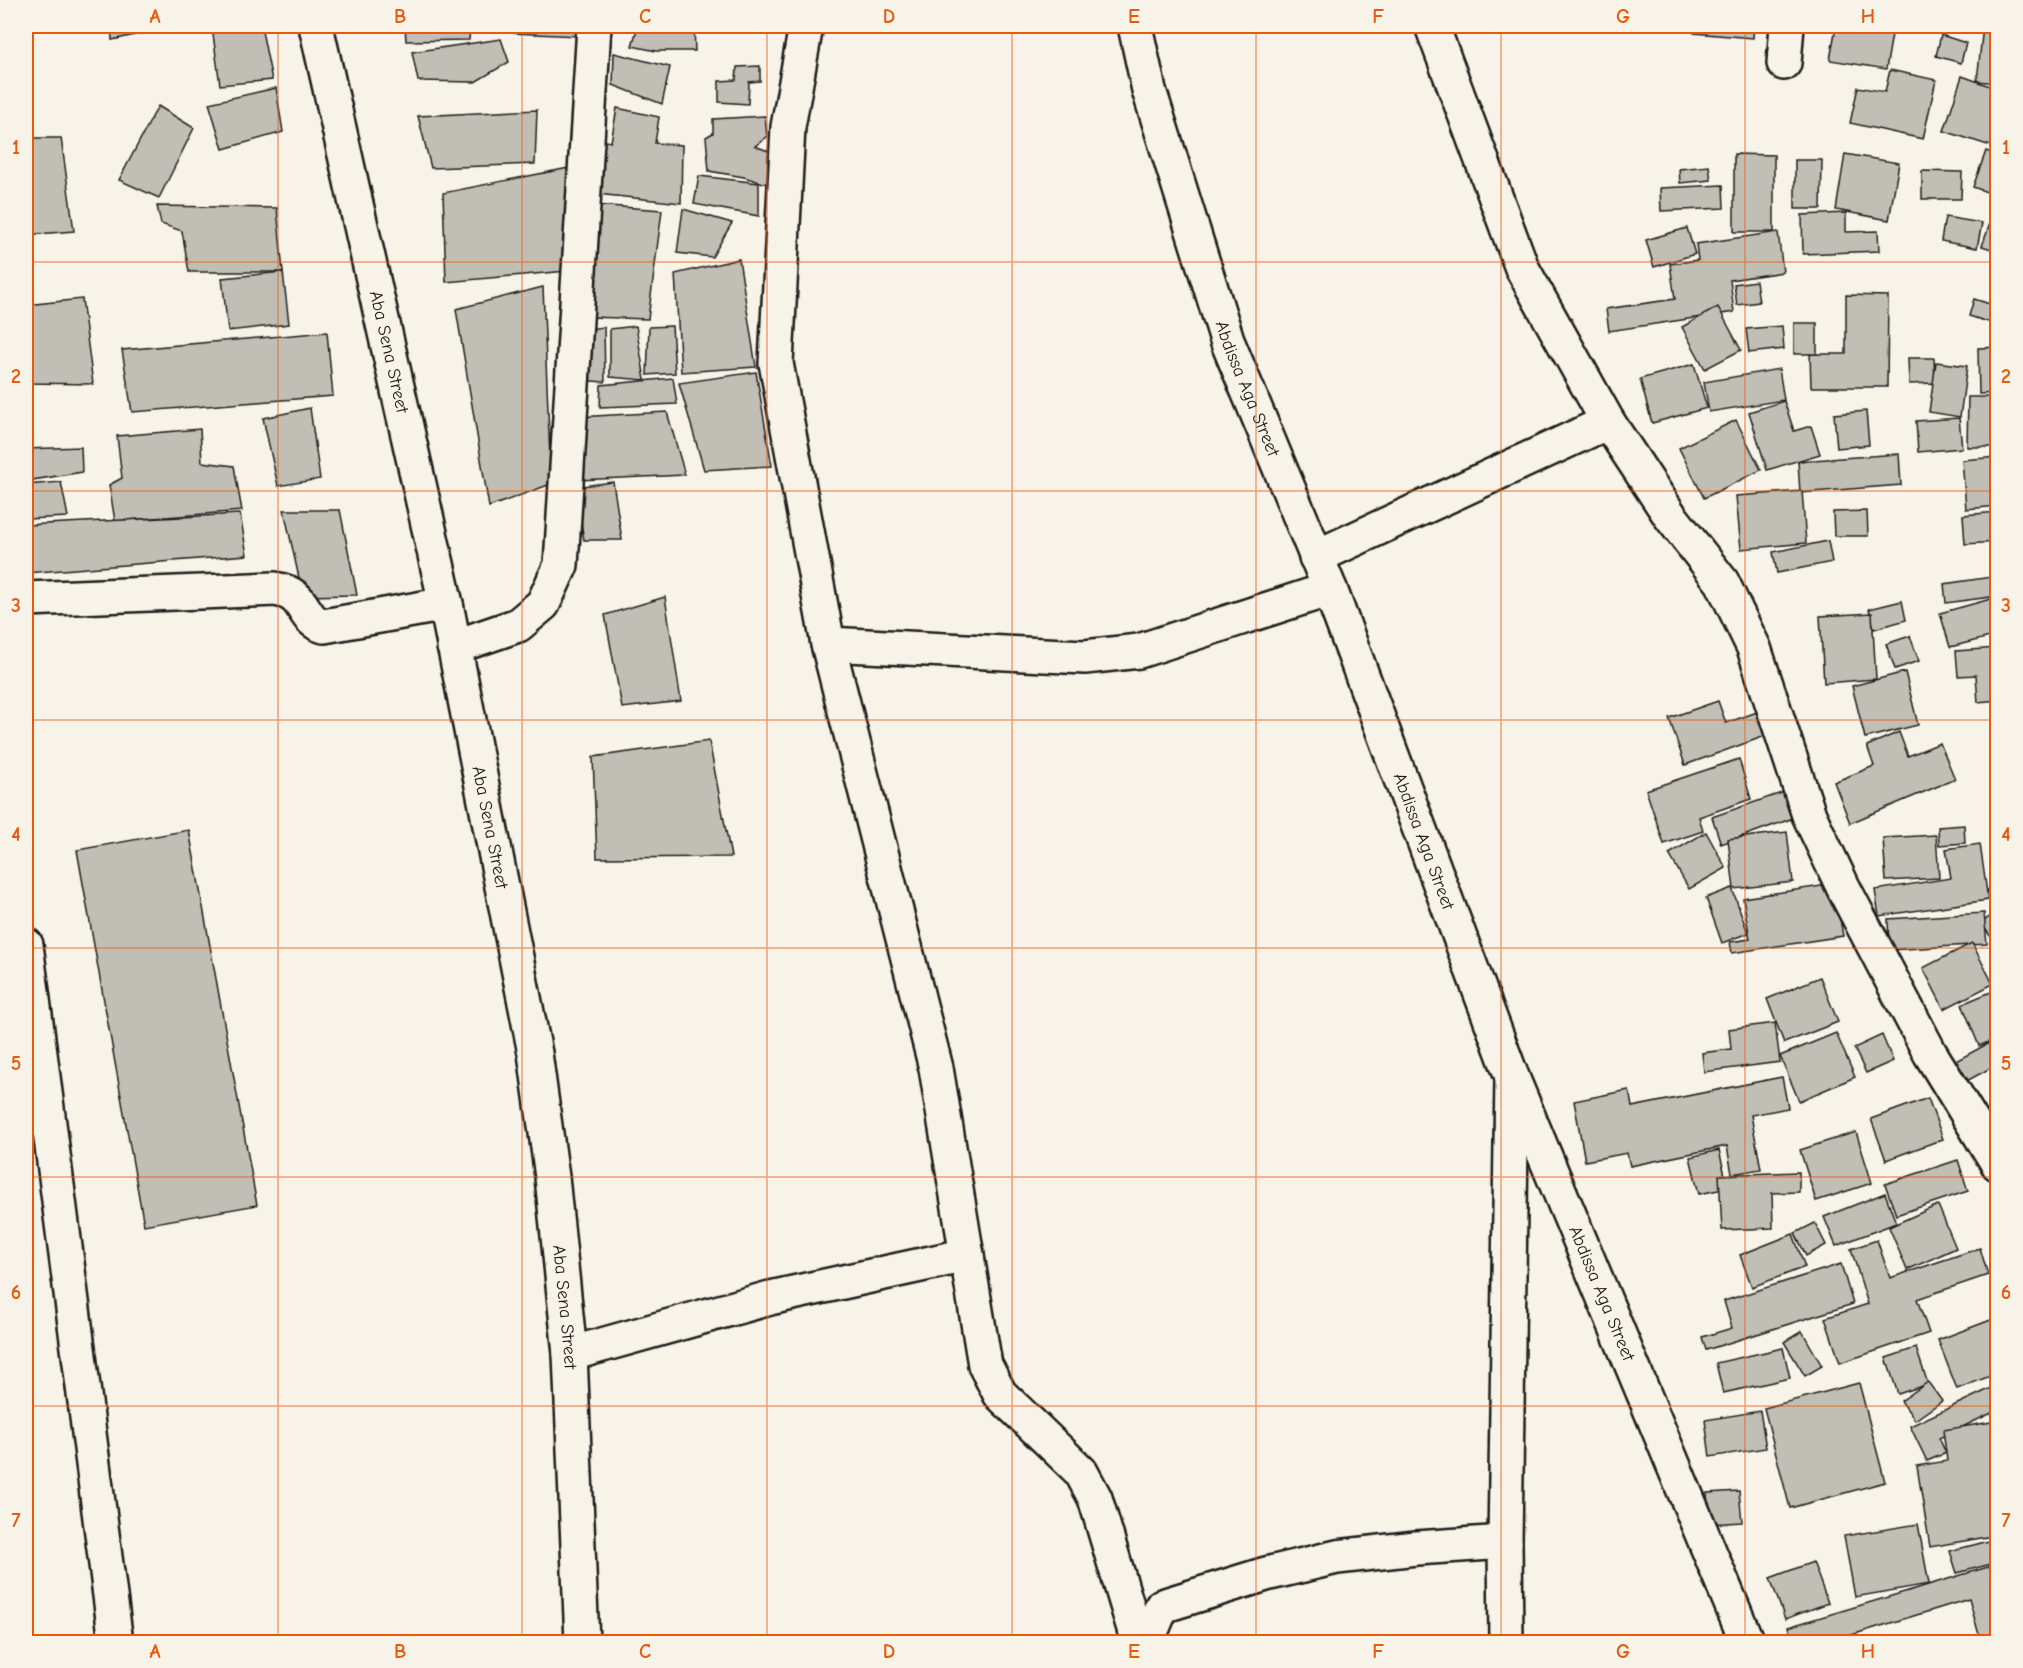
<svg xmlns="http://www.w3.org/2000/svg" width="2023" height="1668" viewBox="0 0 2023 1668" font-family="'Comic Neue',sans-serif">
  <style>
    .building { fill: #c0beb5; stroke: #1c1c1c; stroke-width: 1.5 }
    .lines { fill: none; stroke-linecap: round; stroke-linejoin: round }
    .minor-casing { stroke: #1c1c1c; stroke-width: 38 }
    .tertiary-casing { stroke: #1c1c1c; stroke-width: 38 }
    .trunk-casing { stroke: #1c1c1c; stroke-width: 38 }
    .minor { stroke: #f7f3e8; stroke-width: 33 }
    .tertiary { stroke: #f7f3e8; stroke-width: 33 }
    .trunk { stroke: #f7f3e8; stroke-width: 33 }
    .grid { fill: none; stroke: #e8590c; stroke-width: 1.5; stroke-opacity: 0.55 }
    .labels { text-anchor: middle; stroke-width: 5; stroke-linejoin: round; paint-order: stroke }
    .street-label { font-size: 18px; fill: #1c1c1c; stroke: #f7f3e8 }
    .neatline { fill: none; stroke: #e8590c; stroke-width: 2 }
    .grid-label { font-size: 20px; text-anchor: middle; font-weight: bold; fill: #e8590c }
  </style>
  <rect width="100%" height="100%" fill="#f7f3e8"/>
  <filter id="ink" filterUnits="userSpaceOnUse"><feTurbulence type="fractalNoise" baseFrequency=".0167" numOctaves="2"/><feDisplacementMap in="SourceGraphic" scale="12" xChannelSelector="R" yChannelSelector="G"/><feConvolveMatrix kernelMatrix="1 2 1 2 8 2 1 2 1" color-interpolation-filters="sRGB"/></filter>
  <g filter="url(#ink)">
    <!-- building -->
    <g class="building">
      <polygon points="111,26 166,26 167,28 112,40"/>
      <polygon points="218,26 261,26 272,80 220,85 212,27"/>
      <polygon points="405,26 470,26 469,40 406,41"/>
      <polygon points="511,26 579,26 579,36 513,33"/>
      <polygon points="638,26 694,26 695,51 656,51 632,46"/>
      <polygon points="1695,26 1754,26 1753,38 1694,33"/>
      <polygon points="1836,26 1869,26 1893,29 1886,69 1830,60"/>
      <polygon points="1983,26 1998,26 1998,83 1977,81"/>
      <polygon points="1941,35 1966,43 1961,63 1936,56"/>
      <polygon points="501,39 509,62 475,82 418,81 412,52"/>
      <polygon points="614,53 670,67 662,104 613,85"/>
      <polygon points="760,66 760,81 749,82 748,104 719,102 719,81 736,80 737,67"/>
      <polygon points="1890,70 1936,80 1923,139 1850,123 1858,87 1885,92"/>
      <polygon points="1962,76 1998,89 1997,148 1944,131"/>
      <polygon points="276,88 283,132 223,149 209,103"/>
      <polygon points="158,106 194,128 159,198 119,180"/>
      <polygon points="617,108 659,117 655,143 682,145 681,203 597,194 600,140 611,142"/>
      <polygon points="537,110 535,164 431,168 418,116"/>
      <polygon points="765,116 767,137 755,146 776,154 777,187 744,177 709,171 706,137 713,133 713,119"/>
      <polygon points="26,138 61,138 74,231 26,235"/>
      <polygon points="1986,151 1998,155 1998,196 1973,187"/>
      <polygon points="1734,154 1774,155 1774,232 1734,232"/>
      <polygon points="1845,154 1899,163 1889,220 1836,210"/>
      <polygon points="1795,160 1822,160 1821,209 1795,209"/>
      <polygon points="1709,166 1711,180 1680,183 1679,169"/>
      <polygon points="569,168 567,271 446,282 443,193"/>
      <polygon points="1922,171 1962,172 1961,199 1922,199"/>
      <polygon points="699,176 759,183 759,216 694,204"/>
      <polygon points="1723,185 1724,208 1661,211 1660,188"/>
      <polygon points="1998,201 1998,251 1982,246"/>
      <polygon points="595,205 662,210 648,319 590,317"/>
      <polygon points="157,206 277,208 283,272 189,272 182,231 161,224"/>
      <polygon points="683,209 732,223 712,257 677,253"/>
      <polygon points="1846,213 1846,232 1878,231 1879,251 1803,254 1802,215"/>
      <polygon points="1945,217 1982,223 1977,248 1941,241"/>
      <polygon points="1687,228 1695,254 1654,267 1646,240"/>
      <polygon points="1778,232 1783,272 1730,280 1734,312 1609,331 1606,309 1675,299 1670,264 1698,260 1696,244"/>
      <polygon points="739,259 756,367 681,372 675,274"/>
      <polygon points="283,272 289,324 228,331 222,278"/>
      <polygon points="1998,277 1998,325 1969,316 1974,299 1990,304"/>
      <polygon points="1756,281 1759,302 1737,305 1734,284"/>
      <polygon points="543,287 551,484 489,507 456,309"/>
      <polygon points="1846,295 1888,296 1887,387 1811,387 1810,354 1846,354"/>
      <polygon points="82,299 93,384 26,383 26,305"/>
      <polygon points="1718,307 1741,350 1705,369 1682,327"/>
      <rect x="1794" y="323" width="23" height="31"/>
      <polygon points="636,326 645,380 610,377 610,329"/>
      <polygon points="672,326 675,373 647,375 649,327"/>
      <polygon points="1782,326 1784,349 1749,353 1746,329"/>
      <polygon points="604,327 605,382 578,380 580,330"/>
      <polygon points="327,332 333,396 132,412 122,350"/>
      <polygon points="1998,347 1998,393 1979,394 1978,348"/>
      <polygon points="1908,358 1934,358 1935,383 1909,384"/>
      <polygon points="1936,362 1967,366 1960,417 1929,412"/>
      <polygon points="1694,364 1707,408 1652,423 1640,379"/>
      <polygon points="1779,369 1784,400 1709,412 1704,382"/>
      <polygon points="756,372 772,466 704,470 679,383"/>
      <polygon points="673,378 677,404 600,407 601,385"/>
      <polygon points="1968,397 1998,397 1998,447 1967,447"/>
      <polygon points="1784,401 1794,431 1811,426 1820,454 1767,470 1749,412"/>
      <polygon points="310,408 320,479 278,486 263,418"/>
      <polygon points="1866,411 1869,445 1837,448 1834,414"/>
      <polygon points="667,412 685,475 578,480 577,417"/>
      <polygon points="1959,418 1962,448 1918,452 1916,421"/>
      <polygon points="1736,420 1761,470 1704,498 1679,448"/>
      <polygon points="200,429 202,462 234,466 242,511 115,521 109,485 122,478 117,436"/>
      <polygon points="81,447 82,472 26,481 26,449"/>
      <polygon points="1899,454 1901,485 1800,493 1798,461"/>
      <polygon points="1998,457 1998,506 1966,509 1962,460"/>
      <polygon points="61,482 68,517 26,519 26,485"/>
      <polygon points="613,482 622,540 584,540 575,487"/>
      <polygon points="1802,491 1806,543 1741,549 1736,496"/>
      <polygon points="284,510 340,510 357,595 303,596"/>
      <polygon points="1867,511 1868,536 1834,536 1833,512"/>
      <polygon points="1998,512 1998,542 1965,544 1963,515"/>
      <polygon points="240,514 247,555 26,573 26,525"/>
      <polygon points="1828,541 1832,562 1777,573 1773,552"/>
      <polygon points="1998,576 1998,596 1946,603 1944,584"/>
      <polygon points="665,597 681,701 622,708 605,615"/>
      <polygon points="1998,597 1998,635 1950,647 1940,613"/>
      <polygon points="1902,601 1906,620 1874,629 1869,609"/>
      <polygon points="1872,613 1876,679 1824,683 1820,616"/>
      <polygon points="1910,636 1919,661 1895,669 1886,644"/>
      <polygon points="1998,648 1998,700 1978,702 1976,675 1958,676 1956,651"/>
      <polygon points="1905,672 1918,725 1865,738 1852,686"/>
      <polygon points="1718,701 1726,723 1760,711 1768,735 1685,765 1669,718"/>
      <polygon points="1899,732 1908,756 1940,743 1955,779 1850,823 1834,782 1874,766 1867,746"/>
      <polygon points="709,741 731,857 597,858 593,757"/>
      <polygon points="1739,759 1751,799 1699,817 1703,831 1664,844 1646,790"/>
      <polygon points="1793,789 1802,815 1721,844 1712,817"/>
      <polygon points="1964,825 1965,843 1939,845 1938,827"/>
      <polygon points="189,830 257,1205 144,1225 77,850"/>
      <polygon points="1706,832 1726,868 1689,889 1669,854"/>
      <polygon points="1787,832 1793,882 1734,889 1728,839"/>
      <polygon points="1936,835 1939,878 1886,881 1883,838"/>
      <polygon points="1980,844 1988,900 1879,916 1875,890 1951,878 1946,849"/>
      <polygon points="1834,884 1843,936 1732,953 1730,942 1750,939 1743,898"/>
      <polygon points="1732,888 1748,933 1722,943 1706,898"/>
      <polygon points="1998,911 1998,947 1981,923"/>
      <polygon points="1984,913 1987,944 1889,950 1888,919"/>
      <polygon points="1972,943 1993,984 1944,1009 1923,968"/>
      <polygon points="1820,977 1838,1022 1784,1043 1767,999"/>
      <polygon points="1998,989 1998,1038 1979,1046 1962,1004"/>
      <polygon points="1775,1023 1780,1062 1704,1072 1702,1053 1731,1049 1729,1029"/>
      <polygon points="1836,1033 1855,1077 1799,1101 1780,1056"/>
      <polygon points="1882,1035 1893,1061 1866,1073 1854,1048"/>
      <polygon points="1989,1043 1998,1059 1998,1064 1963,1083 1952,1063"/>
      <polygon points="1782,1077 1788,1108 1751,1115 1761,1169 1732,1174 1727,1146 1630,1166 1627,1153 1585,1161 1574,1101 1629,1090 1632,1107"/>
      <polygon points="1928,1098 1943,1139 1886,1160 1871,1119"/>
      <polygon points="1856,1132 1872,1183 1816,1201 1800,1150"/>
      <polygon points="1719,1150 1728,1188 1699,1194 1690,1157"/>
      <polygon points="1958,1160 1968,1191 1896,1215 1885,1184"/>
      <polygon points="1799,1172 1799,1192 1772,1193 1773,1228 1722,1230 1719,1175"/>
      <polygon points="1885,1193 1896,1223 1836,1246 1824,1217"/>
      <polygon points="1938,1205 1956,1248 1907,1270 1889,1227"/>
      <polygon points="1815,1223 1826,1245 1806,1256 1795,1233"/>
      <polygon points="1793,1234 1805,1267 1752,1287 1740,1255"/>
      <polygon points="1877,1240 1890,1278 1980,1248 1988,1275 1917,1299 1929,1333 1840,1363 1825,1318 1868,1304 1851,1249"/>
      <polygon points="1841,1264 1853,1304 1706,1350 1702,1337 1732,1328 1724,1301"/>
      <polygon points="1996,1318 1998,1323 1998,1373 1957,1389 1938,1340"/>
      <polygon points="1802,1331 1822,1366 1805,1376 1784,1342"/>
      <polygon points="1783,1348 1790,1378 1723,1393 1716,1363"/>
      <polygon points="1916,1348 1928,1384 1898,1394 1886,1358"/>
      <polygon points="1928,1382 1942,1401 1915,1420 1901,1401"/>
      <polygon points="1859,1383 1885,1482 1790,1508 1764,1408"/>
      <polygon points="1998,1385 1998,1410 1939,1438 1946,1453 1927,1461 1910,1426"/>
      <polygon points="1760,1411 1766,1448 1710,1457 1705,1420"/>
      <polygon points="1998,1421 1998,1535 1930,1547 1917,1466 1947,1461 1943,1430"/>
      <polygon points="1739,1491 1742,1522 1709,1524 1707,1493"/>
      <polygon points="1918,1524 1929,1584 1855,1597 1844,1536"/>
      <polygon points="1989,1541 1995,1563 1957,1573 1950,1551"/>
      <polygon points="1813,1562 1828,1603 1785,1619 1770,1578"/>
      <polygon points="1998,1564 1998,1642 1981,1642 1969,1599 1845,1637 1847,1642 1793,1642 1788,1627"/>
    </g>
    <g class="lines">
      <defs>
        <g id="minor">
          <polyline points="806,26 788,127 776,363 828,644 936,1068 985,1365 1000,1394 1081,1472 1095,1498 1138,1642"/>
          <polyline points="1432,26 1522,268 1608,422 1671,517 1722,582 1754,648 1809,815 1844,889 1930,1053 1998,1164"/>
          <polyline points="1784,63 1787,26"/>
          <polyline points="1316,557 1608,422"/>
          <path d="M26,599L275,589C309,594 299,619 324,626L446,604"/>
          <polyline points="828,644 1085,657 1139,651 1330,589"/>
          <polyline points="454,647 518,625 543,604 561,565 594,26"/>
          <polyline points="26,945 116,1642"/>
          <polyline points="570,1354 770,1298 967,1255"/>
          <polyline points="1147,1642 1162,1606 1266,1574 1337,1557 1416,1548 1505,1542"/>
        </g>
        <g id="tertiary">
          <path id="s1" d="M316,26L446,604L535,1053L552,1177L570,1354L582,1642"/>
          <polyline points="1506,1642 1505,1542 1512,1077"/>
        </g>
        <g id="trunk">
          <path id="s2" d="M1135,26L1149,90L1228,343L1330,589L1512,1077L1747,1642"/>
        </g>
      </defs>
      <!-- minor casing -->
      <use href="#minor" class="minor-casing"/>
      <!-- tertiary casing -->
      <use href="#tertiary" class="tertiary-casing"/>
      <!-- trunk casing -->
      <use href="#trunk" class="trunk-casing"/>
      <!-- minor -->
      <use href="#minor" class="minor"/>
      <!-- tertiary -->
      <use href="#tertiary" class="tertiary"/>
      <!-- trunk -->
      <use href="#trunk" class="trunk"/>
    </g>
  </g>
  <!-- grid -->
  <path class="grid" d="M278,26V1642M522,26V1642M767,26V1642M1012,26V1642M1256,26V1642M1501,26V1642M1745,26V1642M26,262H1998M26,491H1998M26,720H1998M26,948H1998M26,1177H1998M26,1406H1998"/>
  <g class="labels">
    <!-- street labels -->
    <g class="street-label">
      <text dy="6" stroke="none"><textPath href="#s1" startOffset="334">Aba Sena Street</textPath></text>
      <text dy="6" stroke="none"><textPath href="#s2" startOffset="380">Abdissa Aga Street</textPath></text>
      <text dy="6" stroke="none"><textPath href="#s1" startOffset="820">Aba Sena Street</textPath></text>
      <text dy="6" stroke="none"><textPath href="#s2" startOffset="866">Abdissa Aga Street</textPath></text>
      <text dy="6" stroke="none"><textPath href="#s2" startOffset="1352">Abdissa Aga Street</textPath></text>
      <text dy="6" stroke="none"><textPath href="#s1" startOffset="1306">Aba Sena Street</textPath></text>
    </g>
  </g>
  <!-- margin -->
  <rect width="2023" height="1668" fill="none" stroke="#f7f3e8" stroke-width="66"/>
  <rect x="33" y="33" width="1957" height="1602" class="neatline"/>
  <g class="grid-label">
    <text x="155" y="23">A</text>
    <text x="400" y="23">B</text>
    <text x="645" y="23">C</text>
    <text x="889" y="23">D</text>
    <text x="1134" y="23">E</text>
    <text x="1378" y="23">F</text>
    <text x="1623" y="23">G</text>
    <text x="1868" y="23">H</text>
    <text x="16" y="154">1</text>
    <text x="2006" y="154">1</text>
    <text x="16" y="383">2</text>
    <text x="2006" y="383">2</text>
    <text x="16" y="612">3</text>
    <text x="2006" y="612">3</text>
    <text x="16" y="841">4</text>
    <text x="2006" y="841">4</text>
    <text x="16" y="1070">5</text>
    <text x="2006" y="1070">5</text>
    <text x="16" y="1299">6</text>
    <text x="2006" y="1299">6</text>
    <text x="16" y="1527">7</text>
    <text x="2006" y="1527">7</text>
    <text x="155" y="1658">A</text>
    <text x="400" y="1658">B</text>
    <text x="645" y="1658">C</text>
    <text x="889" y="1658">D</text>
    <text x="1134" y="1658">E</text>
    <text x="1378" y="1658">F</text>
    <text x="1623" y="1658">G</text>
    <text x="1868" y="1658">H</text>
  </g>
</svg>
